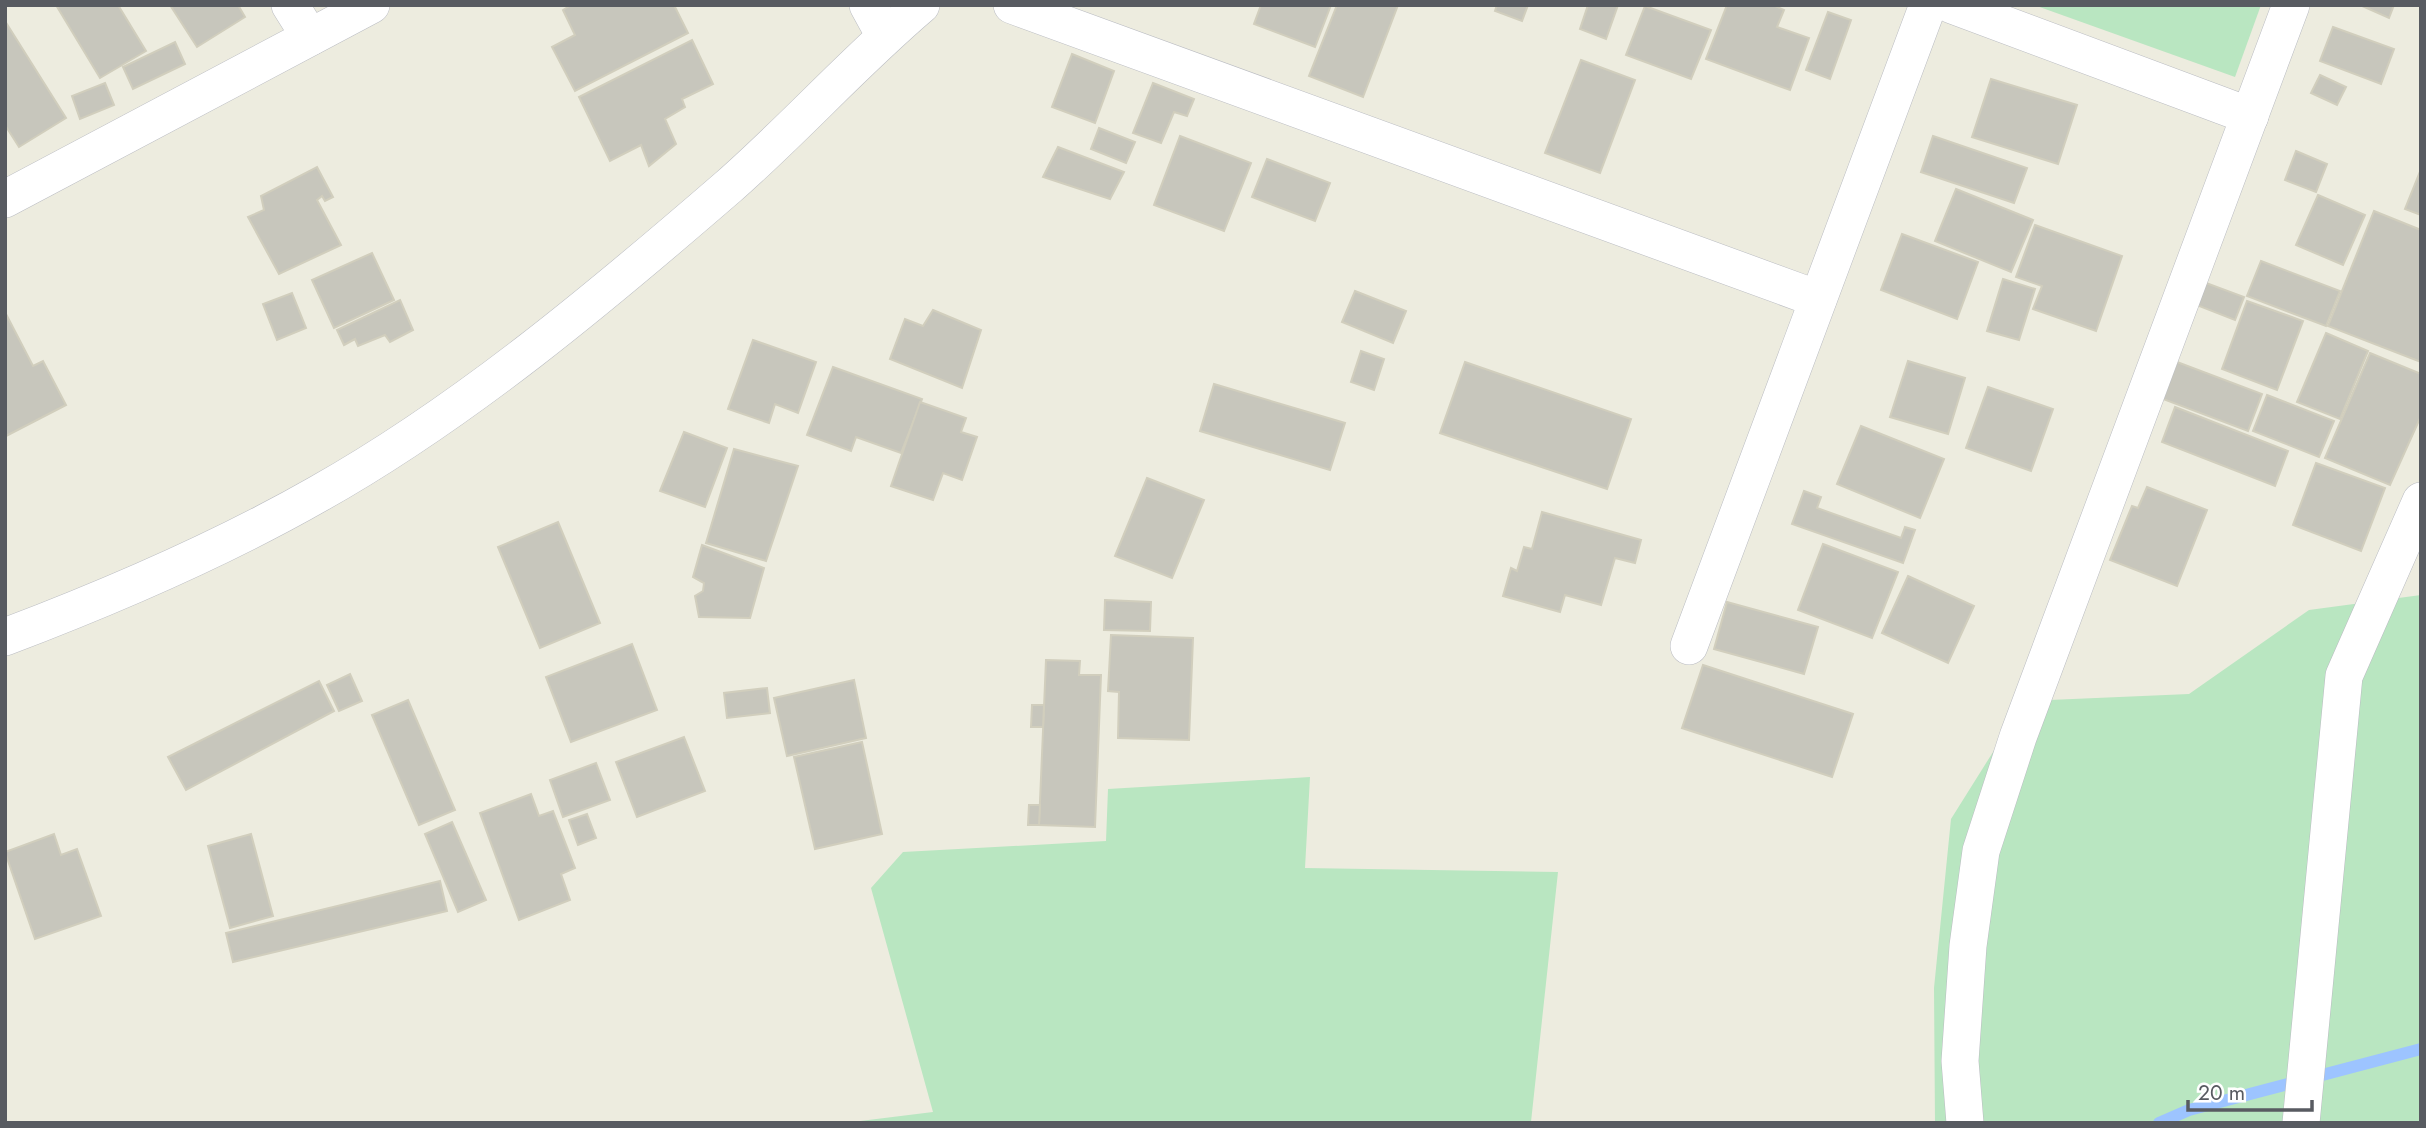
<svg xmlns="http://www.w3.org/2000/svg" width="2426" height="1128" viewBox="0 0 2426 1128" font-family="Jost,sans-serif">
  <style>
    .green { fill: #b9e6c1 }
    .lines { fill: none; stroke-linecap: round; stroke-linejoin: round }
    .stream { stroke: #9dc4ff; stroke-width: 12 }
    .building { fill: #c7c6bc; stroke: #d1cebd; stroke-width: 2 }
    .minor-casing { stroke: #babcc2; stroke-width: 38 }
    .minor { stroke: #fff; stroke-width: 37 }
  </style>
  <rect width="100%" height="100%" fill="#edecdf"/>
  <!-- green -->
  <g class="green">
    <polygon points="2034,5 2261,5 2235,77"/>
    <polygon points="2421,595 2421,1123 1935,1123 1934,988 1951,819 2025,701 2189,694 2309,610"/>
    <polygon points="1310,777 1305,868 1558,872 1531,1122 1536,1123 844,1123 933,1112 871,888 903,852 1106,841 1108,789"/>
  </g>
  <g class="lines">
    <!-- stream -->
    <polyline class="stream" points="2159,1123 2189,1110 2421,1049"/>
  </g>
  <!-- building -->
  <g class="building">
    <polygon points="56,5 118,5 146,51 100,78"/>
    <polygon points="170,5 238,5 245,17 197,47"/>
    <polygon points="571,5 674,5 688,33 575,91 552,47 575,35 563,10"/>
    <polygon points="1261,5 1331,5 1315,47 1254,24"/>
    <polygon points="1337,5 1398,5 1363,97 1309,76"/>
    <polygon points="1497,5 1528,5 1522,21 1495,11"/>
    <polygon points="1588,5 1618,5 1606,39 1580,29"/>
    <polygon points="1727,5 1773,5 1784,10 1777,27 1809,38 1790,90 1706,59"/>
    <polygon points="2360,5 2394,5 2389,18"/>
    <polygon points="1645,6 1711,30 1691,79 1626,55"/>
    <polygon points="1828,12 1851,20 1830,79 1806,70"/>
    <polygon points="5,21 66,118 19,147 5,125"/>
    <polygon points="2333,27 2394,49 2381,84 2320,61"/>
    <polygon points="692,40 713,84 682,99 685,107 665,119 676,144 649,166 641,145 610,161 579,97"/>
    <polygon points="175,42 185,64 133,89 123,67"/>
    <polygon points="1072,54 1114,71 1095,123 1052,107"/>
    <polygon points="1581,60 1635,80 1600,173 1545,153"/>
    <polygon points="2320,75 2346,87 2337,105 2311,93"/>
    <polygon points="1991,79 2077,105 2058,164 1972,137"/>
    <polygon points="105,83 114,105 80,119 72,96"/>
    <polygon points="1153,83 1194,99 1187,116 1174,112 1161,143 1133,133"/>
    <polygon points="1099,128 1135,142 1126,163 1091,149"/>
    <polygon points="1180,136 1251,163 1224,231 1154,205"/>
    <polygon points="1933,136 2027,168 2014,203 1921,172"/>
    <polygon points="1058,147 1124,172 1110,199 1043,177"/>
    <polygon points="2296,151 2327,164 2316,192 2285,180"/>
    <polygon points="1267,159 1330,183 1315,221 1252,197"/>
    <polygon points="317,167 333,197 325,201 322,196 317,200 341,245 279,274 248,217 264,210 261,196"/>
    <polygon points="2421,169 2421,215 2405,209"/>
    <polygon points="1956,189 2033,220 2011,272 1935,241"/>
    <polygon points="2318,195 2365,215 2343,265 2296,245"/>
    <polygon points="2374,211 2421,230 2421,362 2328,326"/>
    <polygon points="2035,225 2122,256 2096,331 2033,309 2042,286 2016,277"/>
    <polygon points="1902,234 1978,262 1957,319 1881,290"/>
    <polygon points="372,253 394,300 334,328 312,280"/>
    <polygon points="2261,261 2340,291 2326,326 2247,296"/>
    <polygon points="2003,279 2035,289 2019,340 1987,331"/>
    <polygon points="2198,280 2244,297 2235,320 2189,302"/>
    <polygon points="1355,291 1406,311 1393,343 1342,322"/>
    <polygon points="292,293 306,328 277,340 263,304"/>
    <polygon points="400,300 413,330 390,342 385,335 358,346 355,339 344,345 337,330"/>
    <polygon points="2247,301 2303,321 2277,390 2222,369"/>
    <polygon points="933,310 981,330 962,388 890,359 905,319 923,326"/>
    <polygon points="6,314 33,366 43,361 66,405 6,436"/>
    <polygon points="2326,333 2368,351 2340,419 2297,402"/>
    <polygon points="753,340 816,362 798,413 775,404 769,423 728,409"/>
    <polygon points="1361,351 1384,359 1374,390 1351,382"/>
    <polygon points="2370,353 2421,374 2421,416 2390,485 2325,458"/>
    <polygon points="1908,361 1965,378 1948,434 1890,417"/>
    <polygon points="1465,362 1631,419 1607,489 1440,433"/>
    <polygon points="2177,362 2262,394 2248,431 2163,399"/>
    <polygon points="833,367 922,399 901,453 856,437 851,451 807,435"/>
    <polygon points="1214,384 1345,423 1330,470 1200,431"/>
    <polygon points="1988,387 2053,409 2031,471 1966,448"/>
    <polygon points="2267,395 2334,421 2319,457 2253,431"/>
    <polygon points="920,402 966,418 961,432 977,437 962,480 943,473 933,500 891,486"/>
    <polygon points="2175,407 2288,451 2275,486 2162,442"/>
    <polygon points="1861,426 1944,459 1920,518 1837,484"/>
    <polygon points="684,432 727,448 705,507 660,491"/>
    <polygon points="734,449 798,466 766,561 706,543"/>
    <polygon points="2316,463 2385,488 2361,551 2293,525"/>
    <polygon points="1147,478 1204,500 1172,578 1115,556"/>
    <polygon points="2147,487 2207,510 2177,586 2110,560 2132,506 2138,508"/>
    <polygon points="1804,491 1821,497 1817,508 1901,538 1905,527 1915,530 1903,563 1792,524"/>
    <polygon points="1542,512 1641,540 1635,563 1615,558 1601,605 1565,595 1560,612 1503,596 1511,568 1517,571 1524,547 1532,549"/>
    <polygon points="558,522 600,623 540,648 498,547"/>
    <polygon points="1823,544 1898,572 1872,638 1798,610"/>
    <polygon points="702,545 764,568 750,618 699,617 695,596 703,591 704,583 693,577"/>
    <polygon points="1908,576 1974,606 1948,663 1882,633"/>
    <polygon points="1105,600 1151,602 1150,631 1104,630"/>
    <polygon points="1727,602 1818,627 1804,674 1714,649"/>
    <polygon points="1111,635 1193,638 1189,740 1118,738 1119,692 1108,691"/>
    <polygon points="632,644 657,710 571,742 546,677"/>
    <polygon points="1046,660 1080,661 1079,675 1101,675 1095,827 1039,825"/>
    <polygon points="1703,665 1853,714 1832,777 1682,728"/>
    <polygon points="350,674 362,701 339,711 327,685"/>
    <polygon points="854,680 866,738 787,756 774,698"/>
    <polygon points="319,681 334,711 186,790 168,757"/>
    <polygon points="767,688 770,713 727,718 724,693"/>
    <polygon points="408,700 455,810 419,825 372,715"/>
    <polygon points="1032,705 1044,705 1043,727 1031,727"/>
    <polygon points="684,737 705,791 637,817 616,762"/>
    <polygon points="862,742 882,834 815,849 794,757"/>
    <polygon points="596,763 610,800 563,817 550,780"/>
    <polygon points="531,794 539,816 553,811 575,868 561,874 570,900 519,920 480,813"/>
    <polygon points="1029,805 1040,805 1039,825 1028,825"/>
    <polygon points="587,814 596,838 578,845 569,820"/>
    <polygon points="452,822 486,900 458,912 425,834"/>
    <polygon points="54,834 61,855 77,849 101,916 35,939 5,852"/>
    <polygon points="251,834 273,916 230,928 208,846"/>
    <polygon points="440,881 447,911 233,962 226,933"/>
  </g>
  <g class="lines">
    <defs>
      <g id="minor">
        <polyline points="290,5 310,37"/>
        <polyline points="868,5 885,36"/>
        <polyline points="1012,5 1818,299"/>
        <polyline points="1952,5 2250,116"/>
        <polyline points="5,199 371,5"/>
        <path d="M5,637C113,596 218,551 318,494C464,412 602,296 728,187C794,129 854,62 921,5"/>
        <polyline points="1689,646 1928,5"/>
        <polyline points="1965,1123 1960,1061 1968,946 1981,851 2018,737 2291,5"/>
        <polyline points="2301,1123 2344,676 2421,501"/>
      </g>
    </defs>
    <!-- minor casing -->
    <use href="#minor" class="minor-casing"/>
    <!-- minor -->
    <use href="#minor" class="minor"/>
  </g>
  <!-- border -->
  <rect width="2426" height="1128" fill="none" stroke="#585b61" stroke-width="14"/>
  <!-- scale -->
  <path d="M2188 1100v10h124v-10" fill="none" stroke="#585b61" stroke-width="3.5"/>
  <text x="2198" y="1100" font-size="21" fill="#585b61" stroke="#ffffff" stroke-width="5" paint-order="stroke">20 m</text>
</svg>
